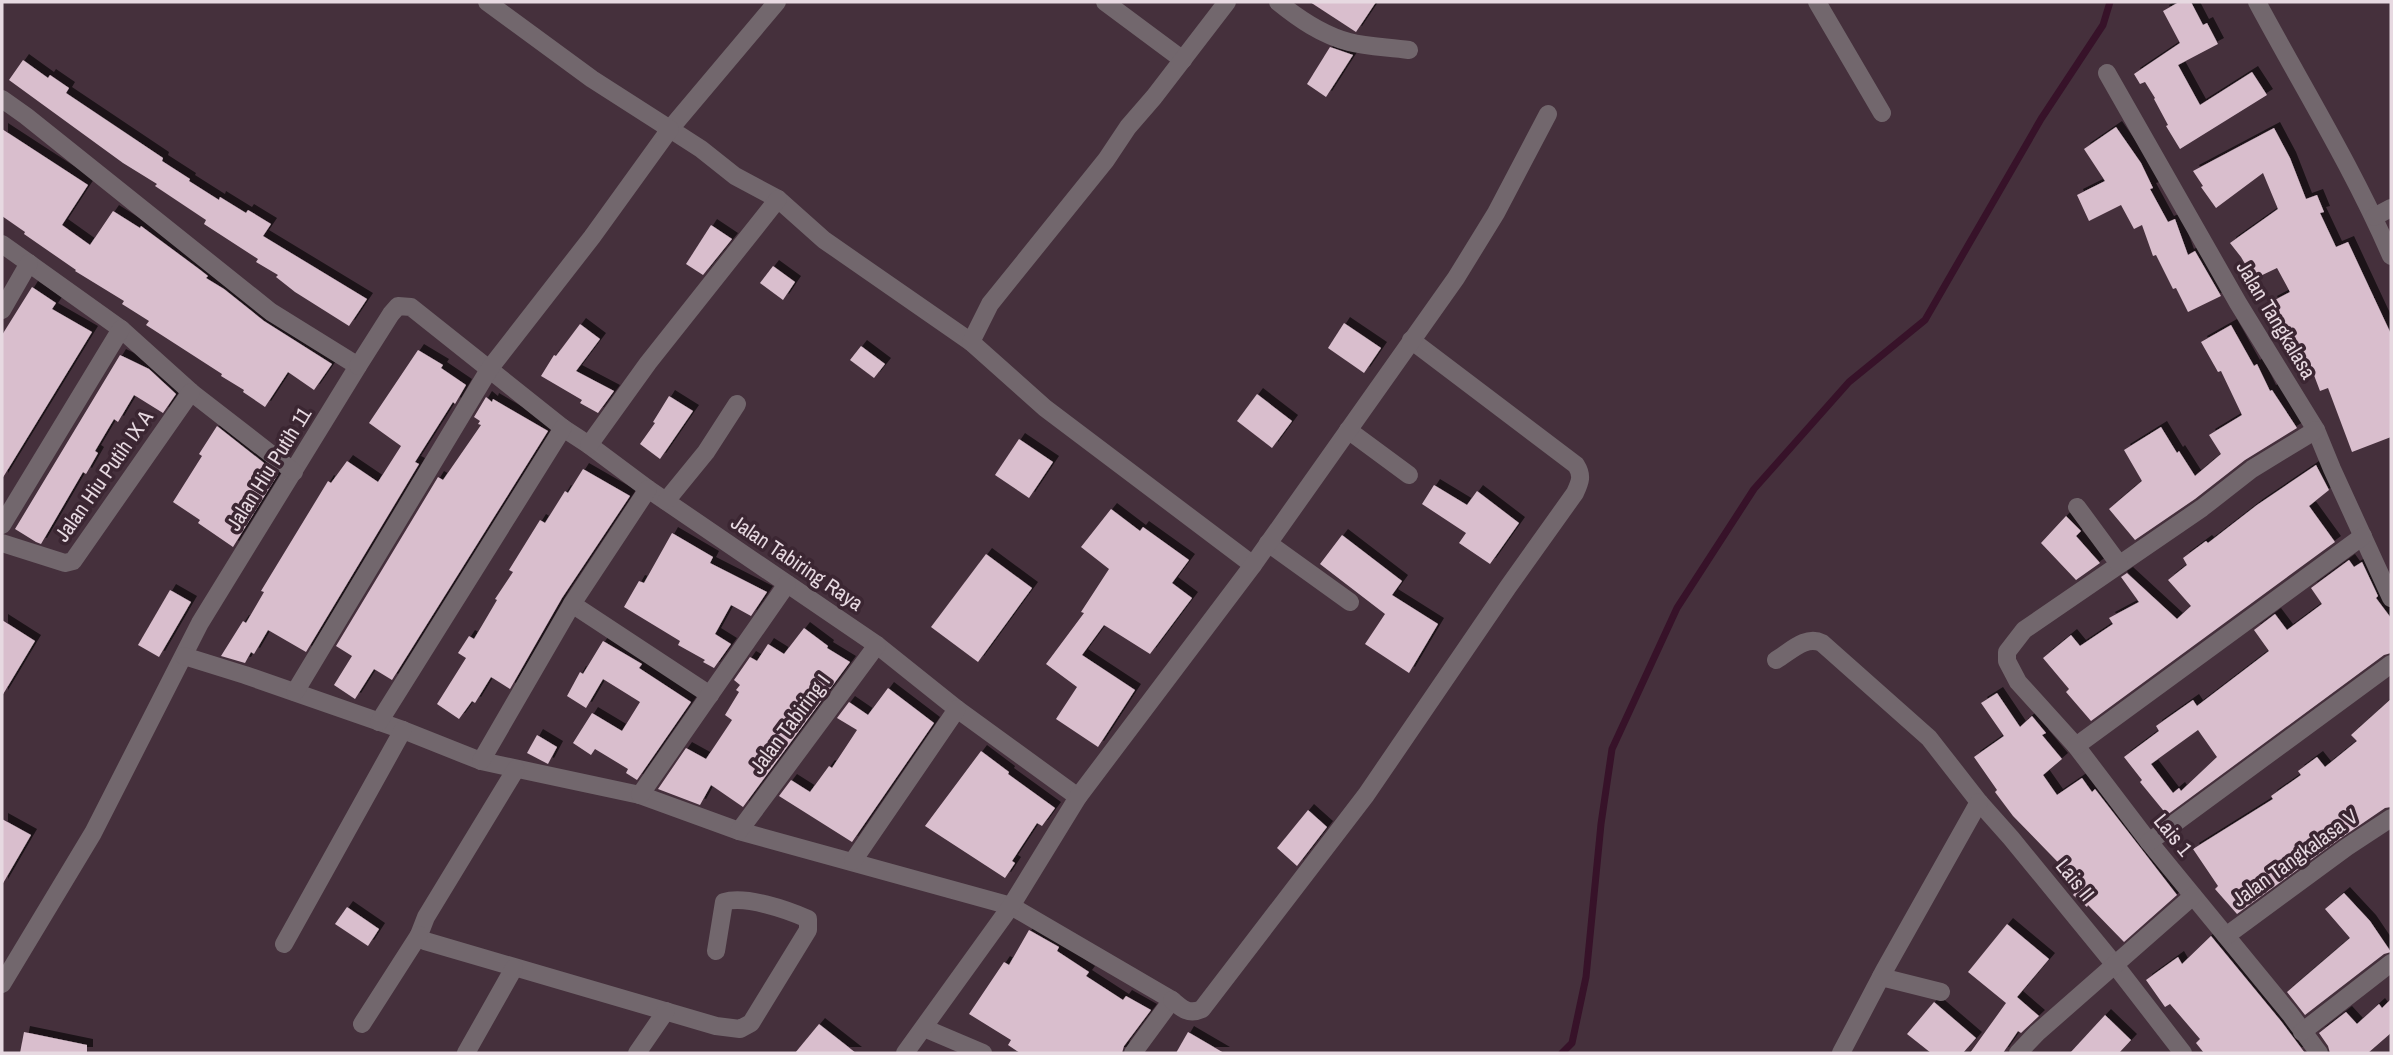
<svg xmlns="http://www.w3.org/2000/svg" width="2393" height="1055" viewBox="0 0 2393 1055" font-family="'Archivo Narrow',sans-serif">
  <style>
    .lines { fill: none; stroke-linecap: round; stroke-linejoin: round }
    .stream { stroke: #371229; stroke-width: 7 }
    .building { fill: #d9becd; fill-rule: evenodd; filter: url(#shadow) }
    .minor { stroke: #72676d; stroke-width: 18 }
    .labels { text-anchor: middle; stroke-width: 7; stroke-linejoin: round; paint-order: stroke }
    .street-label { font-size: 21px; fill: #e7d9e1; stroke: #3b2632 }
  </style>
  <defs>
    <filter id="shadow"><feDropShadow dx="6" dy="-6" stdDeviation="0" flood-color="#0009"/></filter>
  </defs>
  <rect width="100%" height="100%" fill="#45303c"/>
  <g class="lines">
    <!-- stream -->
    <polyline class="stream" points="1562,1053 1572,1043 1586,977 1601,824 1612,749 1677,608 1754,489 1849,382 1925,320 2041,119 2103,25 2110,2"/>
  </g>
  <!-- building -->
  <g class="building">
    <polygon points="1310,2 1376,2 1356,32"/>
    <polygon points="2179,2 2191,2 2203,25 2207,23 2218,44 2178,65 2200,105 2252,72 2267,95 2180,149 2166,126 2168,125 2154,99 2155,98 2145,82 2140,84 2134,74 2180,43 2163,11"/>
    <polygon points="1330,47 1353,55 1326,97 1307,84"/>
    <polygon points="23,60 48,78 50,75 69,88 66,93 163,158 162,161 190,179 189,181 219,200 220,197 246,213 248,210 271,224 263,236 367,299 349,326 295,292 276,277 278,275 256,262 258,259 204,224 206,220 155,186 157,184 123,163 9,80"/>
    <polygon points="2116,127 2141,163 2153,188 2150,189 2168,222 2175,219 2188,255 2195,251 2221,296 2188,312 2176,288 2173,289 2156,255 2153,256 2142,225 2134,229 2121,205 2089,221 2077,195 2105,181 2084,149"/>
    <polygon points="2274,128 2290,158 2306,199 2317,195 2324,212 2320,213 2336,247 2348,242 2391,334 2391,437 2352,452 2328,388 2320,391 2309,362 2299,367 2277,320 2279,319 2271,302 2290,292 2277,268 2254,279 2241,257 2230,243 2278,209 2263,173 2216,208 2201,187 2203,186 2193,171"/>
    <polygon points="2,129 88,185 62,225 90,245 113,211 140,228 141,226 199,269 208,276 206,278 224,289 264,321 332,364 314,390 288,372 265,407 243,392 244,390 221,376 222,374 146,325 149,321 122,304 124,301 75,271 76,270 24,234 25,232 2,216"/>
    <polygon points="711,225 732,239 703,275 686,264"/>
    <polygon points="773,266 795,282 783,300 760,283"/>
    <polygon points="32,287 56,303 52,309 92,332 2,479 2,335"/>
    <polygon points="1344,323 1381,348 1364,373 1328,348"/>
    <polygon points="580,324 600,339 576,371 614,391 598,413 580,403 582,400 541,376 554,355 556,356"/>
    <polygon points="2231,325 2254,366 2257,364 2270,391 2272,390 2297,428 2245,460 2195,499 2135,540 2109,509 2142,481 2124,450 2161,427 2177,453 2179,451 2195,476 2221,454 2209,435 2242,415 2221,371 2218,372 2201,342"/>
    <polygon points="861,346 885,364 874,378 850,360"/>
    <polygon points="418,350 443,365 441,368 466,385 455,404 453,402 415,462 419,464 306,652 268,630 254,654 251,652 245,663 221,656 243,621 246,623 264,592 261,591 328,481 331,483 347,461 378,482 401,446 369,423"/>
    <polygon points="120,355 149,369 176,394 163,413 134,395 118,422 114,419 95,451 98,453 86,474 83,472 41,544 36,542 15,529"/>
    <polygon points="1257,394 1292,421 1272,448 1237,421"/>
    <polygon points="669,396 693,411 660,459 640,444 655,423 653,422"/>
    <polygon points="486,397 492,402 493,399 548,431 392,680 374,669 355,699 334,685 352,656 336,646 438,477 443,480 481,425 478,424 480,421 474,417"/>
    <polygon points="217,426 278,474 233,547 198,523 200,520 173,502 202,456 199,454"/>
    <polygon points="1019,439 1053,462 1029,498 995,475"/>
    <polygon points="2316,465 2329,490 2309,506 2335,542 2091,721 2066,692 2069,689 2043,658 2071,635 2080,646 2113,624 2109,618 2139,602 2121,577 2127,573 2177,619 2191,606 2168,580 2187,565 2183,558 2206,541 2208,543 2257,505"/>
    <polygon points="583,469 630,496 562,598 510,689 491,677 475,703 472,701 459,719 437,704 466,658 458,653 469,636 474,639 497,600 495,599 513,572 509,570 540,520 545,523 565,491 568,493"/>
    <polygon points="1434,485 1467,505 1477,491 1519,523 1490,564 1459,543 1466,533 1422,504"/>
    <polygon points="1111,509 1140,531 1143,527 1189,560 1172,583 1192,598 1150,654 1104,625 1082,655 1135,690 1098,747 1056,719 1077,687 1046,664 1084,613 1081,612 1109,569 1081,547"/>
    <polygon points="2066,516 2081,531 2076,536 2100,563 2076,580 2041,543"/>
    <polygon points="672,533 713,557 710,563 767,592 751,616 731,605 715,634 731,644 714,668 703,662 705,660 678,645 680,641 624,607 639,581 644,583"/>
    <polygon points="1342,535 1402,581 1392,595 1438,624 1409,673 1365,644 1385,614 1320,564"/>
    <polygon points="986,554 1032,588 978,662 931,627"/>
    <path d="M2349,560L2354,567L2362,562L2378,596L2376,598L2391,618V653L2384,655L2167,815L2140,782L2142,780L2124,757L2159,731L2156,726L2193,700L2197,706L2269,651L2254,630L2275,614L2287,630L2322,604L2311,588ZM2198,730L2217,757L2181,791L2179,788L2173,793L2151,764Z"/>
    <polygon points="170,590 191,602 159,657 138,645"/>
    <polygon points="2,620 35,641 2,696"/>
    <polygon points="804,628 828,646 827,648 850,662 743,807 711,785 700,805 658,789 686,748 706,759 732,720 725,715 739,692 736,690 740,685 734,680 750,657 757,661 768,644 784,654"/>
    <polygon points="603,641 642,664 639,668 691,702 637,780 626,773 628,769 595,749 591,755 573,743 592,713 622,731 640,702 603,679 586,708 567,696 580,672 583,674"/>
    <polygon points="888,688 934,723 852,842 779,796 791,780 810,792 829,766 832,768 857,730 837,718 849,702 868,715"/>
    <polygon points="1997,693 2020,727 2032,716 2046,733 2042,735 2062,759 2043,775 2057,795 2082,778 2092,792 2095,789 2177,895 2124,942 2088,905 2087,907 2073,895 2081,886 2013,816 1995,792 1997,790 1974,757 2004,736 1981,703"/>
    <polygon points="2391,699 2391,807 2385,808 2341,838 2237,914 2215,889 2218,886 2193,849 2273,799 2271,796 2301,775 2298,771 2317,757 2325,767 2357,741 2351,735"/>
    <polygon points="537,735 557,747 548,764 527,753"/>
    <polygon points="981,751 1009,772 1008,774 1055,808 1042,826 1037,823 1012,861 1015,863 1005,878 925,826"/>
    <polygon points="1308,810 1327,827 1297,866 1277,848"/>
    <polygon points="2,819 31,835 2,885"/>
    <polygon points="2344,893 2370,921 2391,952 2384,954 2305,1015 2287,992 2350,938 2325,909"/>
    <polygon points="347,907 379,929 368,946 335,924"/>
    <polygon points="2007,924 2049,959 2017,997 2039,1016 2021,1033 2018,1031 2003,1053 1970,1053 2006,1003 1968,972"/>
    <polygon points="1029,930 1059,947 1057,951 1089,972 1086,976 1123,1000 1126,996 1151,1010 1124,1046 1122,1053 1020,1053 1008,1045 1011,1040 969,1014 1004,962 1009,965"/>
    <polygon points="2211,936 2281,1021 2305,1053 2204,1053 2196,1043 2200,1039 2170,1004 2165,1007 2146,980 2178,957 2182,964"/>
    <polygon points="2391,999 2391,1033 2368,1053 2330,1053 2328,1046 2319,1033 2346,1012 2357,1024 2379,1004 2382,1008"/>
    <polygon points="1934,1002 1976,1038 1963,1053 1931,1053 1907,1034"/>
    <polygon points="2105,1015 2131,1040 2119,1053 2070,1053"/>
    <polygon points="819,1024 856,1053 795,1053"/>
    <polygon points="24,1032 87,1045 87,1053 20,1053"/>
    <polygon points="1188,1032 1224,1053 1176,1053"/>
  </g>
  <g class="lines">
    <!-- minor -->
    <g class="minor">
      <polyline points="777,2 670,129 701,149 735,176 778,199 824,240 971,342"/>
      <polyline points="1105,2 1183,60"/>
      <polyline points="1227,2 1154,97 1128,127 1106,160 990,304 971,342 1045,408 1253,565"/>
      <path d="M1278,2C1299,19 1322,35 1349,42C1368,47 1390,47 1409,50"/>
      <polyline points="1817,2 1882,113"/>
      <path d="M2257,2C2302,86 2353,168 2391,256"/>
      <polyline points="2107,73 2238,303 2316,430 2332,469 2391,598"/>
      <polyline points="2,99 26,116 271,312 358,366 200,623 93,833 2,984"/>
      <polyline points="2374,217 2391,208"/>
      <polyline points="2,244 121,329 191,392 294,472"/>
      <polyline points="2,310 29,263"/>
      <polyline points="358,366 391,314 398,306 411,307 563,428 589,445 648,489 877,645 957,709 1078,797"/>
      <polyline points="1348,430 1409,475"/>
      <polyline points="2316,430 2252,469 2202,508 2024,630 2007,652 2007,661 2018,682 2076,746 2149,842 2290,1014 2319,1053"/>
      <polyline points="589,445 648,363 778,199"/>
      <polyline points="666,501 706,452 737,404"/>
      <polyline points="2077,507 2119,564"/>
      <polyline points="2,525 121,329"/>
      <polyline points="2,543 65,563 73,561 191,392"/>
      <polyline points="1268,543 1350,602"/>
      <polyline points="572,604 710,695"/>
      <polyline points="184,656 245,675 403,730 481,761 640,795 739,831 1011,906 1172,1000 1133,1053"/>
      <path d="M1776,660C1791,651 1806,635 1822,643L1929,738L1979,802L2011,838L2115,965L2183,1053"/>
      <polyline points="295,692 490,368 592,237 670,129 592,79 487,2"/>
      <polyline points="379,722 563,428"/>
      <polyline points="2076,746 2363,536"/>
      <polyline points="481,761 572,604 648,489"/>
      <path d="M516,769L426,917L419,935L425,941L716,1026L740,1029L751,1023L808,930V919C788,910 745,895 724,902L716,951"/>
      <polyline points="640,795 787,584"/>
      <polyline points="739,831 877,645"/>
      <polyline points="2149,842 2391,664"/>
      <polyline points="853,861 957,709"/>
      <polyline points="2226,936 2347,847 2391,818"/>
      <polyline points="284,944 403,730"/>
      <polyline points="1881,977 1941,992"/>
      <path d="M1172,1000C1182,1009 1189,1015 1202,1009L1366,795L1508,587L1575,493C1580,482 1583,476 1576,465L1411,340"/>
      <polyline points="362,1024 419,935"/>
      <polyline points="924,1028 983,1053"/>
      <polyline points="2302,1032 2391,963"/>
      <polyline points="466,1053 514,968"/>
      <polyline points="637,1053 666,1011"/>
      <polyline points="905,1053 1011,906 1078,797 1253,565 1456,278 1496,213 1548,114"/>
      <polyline points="1841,1053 1884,971 1979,802"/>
      <polyline points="2018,1053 2037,1033 2193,896"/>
    </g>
  </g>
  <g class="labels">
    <!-- street labels -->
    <g class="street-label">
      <text transform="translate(2276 320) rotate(59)" y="7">Jalan Tangkalasa</text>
      <text transform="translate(269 469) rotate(-58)" y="7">Jalan Hiu Putih 11</text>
      <text transform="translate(104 476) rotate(-55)" y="7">Jalan Hiu Putih IX A</text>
      <text transform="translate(797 563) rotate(34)" y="7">Jalan Tabiring Raya</text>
      <text transform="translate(790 724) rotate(-53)" y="7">Jalan Tabiring I</text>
      <text transform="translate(2173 835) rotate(51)" y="7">Lais 1</text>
      <text transform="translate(2295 858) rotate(-36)" y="7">Jalan Tangkalasa V</text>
      <text transform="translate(2075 880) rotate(51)" y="7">Lais II</text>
    </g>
  </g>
  <!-- border -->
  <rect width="2393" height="1055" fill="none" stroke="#e7d9e1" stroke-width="7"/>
</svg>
